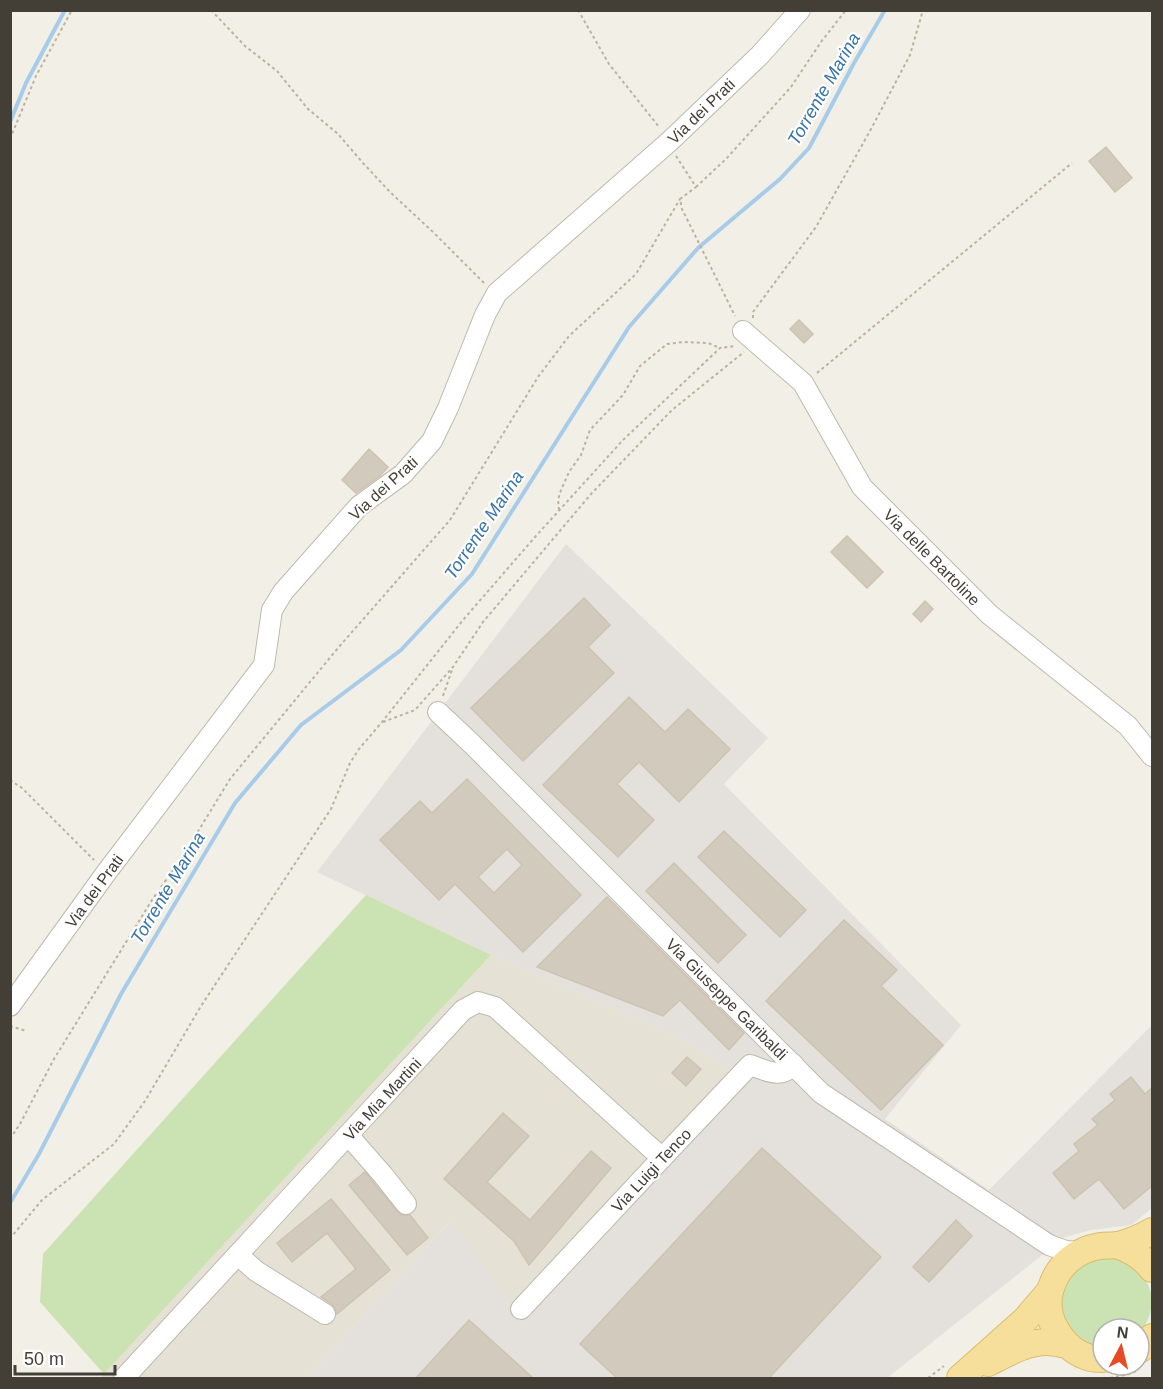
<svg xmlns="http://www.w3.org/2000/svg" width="1163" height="1389" viewBox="0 0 1163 1389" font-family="Helvetica,sans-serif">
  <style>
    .residential { fill: #e5e1d5 }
    .industrial { fill: #e4e0db }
    .green { fill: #cbe3b2 }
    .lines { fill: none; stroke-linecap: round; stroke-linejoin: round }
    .stream { stroke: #a7ccea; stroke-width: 4 }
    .building { fill: #d2cbbd; stroke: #cdc3b0; stroke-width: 1.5; fill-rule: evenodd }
    .minor-casing { stroke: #bfb9ad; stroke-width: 22 }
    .major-casing { stroke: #dabd6c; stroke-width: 28 }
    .path { stroke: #bdb29c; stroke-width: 2; stroke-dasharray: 3 3; stroke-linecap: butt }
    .minor { stroke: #fff; stroke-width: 20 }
    .major { stroke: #f6df9b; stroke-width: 26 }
    .labels { text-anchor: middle; stroke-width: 4.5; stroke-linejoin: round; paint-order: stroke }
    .street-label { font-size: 16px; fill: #443f36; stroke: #fff }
    .water-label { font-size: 18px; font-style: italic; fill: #3874a7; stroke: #fff }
  </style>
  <rect width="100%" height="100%" fill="#f2efe6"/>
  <!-- residential -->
  <polygon class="residential" points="491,955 692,1044 747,1083 524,1322 450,1221 307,1378 100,1378"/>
  <!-- industrial -->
  <polygon class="industrial" points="566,544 768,738 724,784 961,1025 885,1119 989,1190 1152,1025 1152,1208 1131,1225 1091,1230 1065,1237 887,1378 307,1378 451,1220 524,1322 747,1083 692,1044 491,955 317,872"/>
  <!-- green -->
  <g class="green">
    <polygon points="366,895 491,955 104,1374 40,1302 43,1254"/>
    <path d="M1115,1258C1152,1271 1163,1303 1139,1335V1329H1103V1347C1099,1347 1093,1347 1089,1345C1080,1341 1074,1334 1068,1326C1052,1301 1064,1271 1091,1260C1098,1258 1108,1258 1115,1258Z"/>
  </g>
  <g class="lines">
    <!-- stream -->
    <g class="stream">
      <polyline points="10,122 26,83 65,10"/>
      <polyline points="10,1203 39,1154 121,994 235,803 301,725 401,650 472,574 629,327 698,248 780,179 809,148 854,63 885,10"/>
    </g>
  </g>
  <!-- building -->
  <g class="building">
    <polygon points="1106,147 1132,178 1115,192 1089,161"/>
    <polygon points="799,320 813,334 804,343 790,329"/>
    <polygon points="369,449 388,467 380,476 356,493 342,480"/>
    <polygon points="847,536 883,572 867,588 831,552"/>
    <polygon points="584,598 610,625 588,647 614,673 523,761 471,708"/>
    <polygon points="925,601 933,609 921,622 913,614"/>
    <polygon points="629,697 665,732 688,709 730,749 679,802 639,762 617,784 654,820 618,857 543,785"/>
    <path d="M467,779L581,895L523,952L455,884L439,900L380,840L420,801L432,813ZM507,849L522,865L494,893L478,877Z"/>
    <polygon points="724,831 806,910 780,937 698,857"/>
    <polygon points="674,863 746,935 718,963 646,891"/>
    <polygon points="607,897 744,1033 729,1050 680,1000 663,1016 537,967"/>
    <polygon points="844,920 897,970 881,986 943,1045 881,1110 766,1001"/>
    <polygon points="687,1057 701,1069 686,1086 672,1073"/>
    <polygon points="1131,1077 1145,1094 1152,1088 1152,1186 1124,1209 1099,1179 1074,1199 1053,1173 1079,1151 1074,1144 1098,1125 1092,1119 1115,1100 1110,1094"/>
    <polygon points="503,1113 529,1136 487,1182 530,1220 591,1151 611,1168 529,1265 514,1241 444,1179"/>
    <polygon points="762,1148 881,1257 769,1378 617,1378 580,1344"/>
    <polygon points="365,1172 397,1211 402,1215 410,1215 428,1238 407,1255 349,1185"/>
    <polygon points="331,1199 390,1270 337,1314 335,1308 332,1304 321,1297 356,1269 327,1233 292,1262 277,1243"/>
    <polygon points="956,1220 972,1236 929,1282 913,1267"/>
    <polygon points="469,1320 533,1378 416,1378"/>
  </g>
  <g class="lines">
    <defs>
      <g id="minor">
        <polyline points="743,331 803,383 862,487 990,615 1128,726 1152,756"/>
        <polyline points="438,712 473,745 821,1093 1049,1245 1066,1251 1080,1252"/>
        <polyline points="10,1006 106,873 264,665 272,610 283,592 359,506 403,474 432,441 448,408 485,315 497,293 670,141 760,55 800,10"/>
        <polyline points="348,1135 383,1175 406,1204"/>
        <polyline points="238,1255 256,1271 325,1314"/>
        <path d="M521,1309L662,1158L750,1065C765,1070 782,1080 793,1064"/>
        <polyline points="124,1378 463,1010 478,1002 495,1007 662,1158"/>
      </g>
      <g id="major">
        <path d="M1117,1245C1131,1250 1143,1257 1152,1269"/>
        <polyline points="1139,1350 1147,1344 1152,1337"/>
        <path d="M1103,1359C1097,1359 1090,1359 1085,1356C1071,1351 1060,1338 1053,1324C1048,1314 1047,1299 1051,1288C1058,1265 1076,1250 1100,1246C1106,1245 1112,1246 1118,1245C1130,1242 1142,1237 1152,1231"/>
        <path d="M988,1363C1006,1354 1026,1342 1047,1342C1054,1342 1060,1344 1066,1345"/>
        <polyline points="960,1378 1025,1320 1049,1292"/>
      </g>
    </defs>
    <!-- minor casing -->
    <use href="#minor" class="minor-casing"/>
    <!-- major casing -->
    <use href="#major" class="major-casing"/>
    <!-- path -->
    <g class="path">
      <polyline points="211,10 245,46 277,71 308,109 338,134 363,163 390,192 434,233 485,284"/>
      <polyline points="578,10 609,64 659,127"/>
      <polyline points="10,139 36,76 72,10"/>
      <polyline points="676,156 696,187 680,199 682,209 735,316"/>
      <polyline points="696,187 726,159 791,87 821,42 846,10"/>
      <polyline points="753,318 753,312 816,227 870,131 910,55 923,10"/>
      <polyline points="817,373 1072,163"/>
      <polyline points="559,510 558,500 561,490 569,472 581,455 590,430 623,395 640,366 667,344 684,342 708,343 720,348"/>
      <polyline points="443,696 452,670"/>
      <polyline points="383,722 415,710 453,667 483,622 591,494 672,410 744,352"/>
      <polyline points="10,780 22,788 94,860"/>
      <polyline points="10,1026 26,1031"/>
      <polyline points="10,1139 20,1124 54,1059 152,900 183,856 230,779 338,648 450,520 538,377 569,336 636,274 680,199"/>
      <polyline points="10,1239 12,1236 42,1200 114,1144 145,1101 201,1006 331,809 350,763 359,749 382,722 463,620 535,537 623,440 720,348 735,346"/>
      <polyline points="928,1378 944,1366"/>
      <polyline points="1110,1378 1129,1374 1139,1370"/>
    </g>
    <!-- minor -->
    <use href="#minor" class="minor"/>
    <!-- major -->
    <use href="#major" class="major"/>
  </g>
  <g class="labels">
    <!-- street labels -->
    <g class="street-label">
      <text transform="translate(701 111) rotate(-44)" y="6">Via dei Prati</text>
      <text transform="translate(383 488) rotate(-42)" y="6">Via dei Prati</text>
      <text transform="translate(932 557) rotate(45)" y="6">Via delle Bartoline</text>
      <text transform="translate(94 891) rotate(-54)" y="6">Via dei Prati</text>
      <text transform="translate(727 999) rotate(45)" y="6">Via Giuseppe Garibaldi</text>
      <text transform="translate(382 1099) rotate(-47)" y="6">Via Mia Martini</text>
      <text transform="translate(651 1170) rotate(-47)" y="6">Via Luigi Tenco</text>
    </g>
    <!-- water labels -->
    <g class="water-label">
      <text transform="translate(824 89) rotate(-60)" y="6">Torrente Marina</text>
      <text transform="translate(484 525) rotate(-56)" y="6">Torrente Marina</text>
      <text transform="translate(168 888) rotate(-59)" y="6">Torrente Marina</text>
    </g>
  </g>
  <!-- border -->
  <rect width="1163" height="1389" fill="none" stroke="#443f36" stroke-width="24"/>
  <!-- north arrow -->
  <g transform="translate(1121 1347) rotate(7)"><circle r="28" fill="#ffffff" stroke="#b4b2af" stroke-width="1.5"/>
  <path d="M0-4.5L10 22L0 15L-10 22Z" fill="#e94a26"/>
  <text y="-9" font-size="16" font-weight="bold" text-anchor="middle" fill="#443f36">N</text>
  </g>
  <!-- scale -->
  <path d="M15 1365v9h100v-9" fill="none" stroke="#443f36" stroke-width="3"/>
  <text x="24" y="1365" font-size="18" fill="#443f36" stroke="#ffffff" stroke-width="4.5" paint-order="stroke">50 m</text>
</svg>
